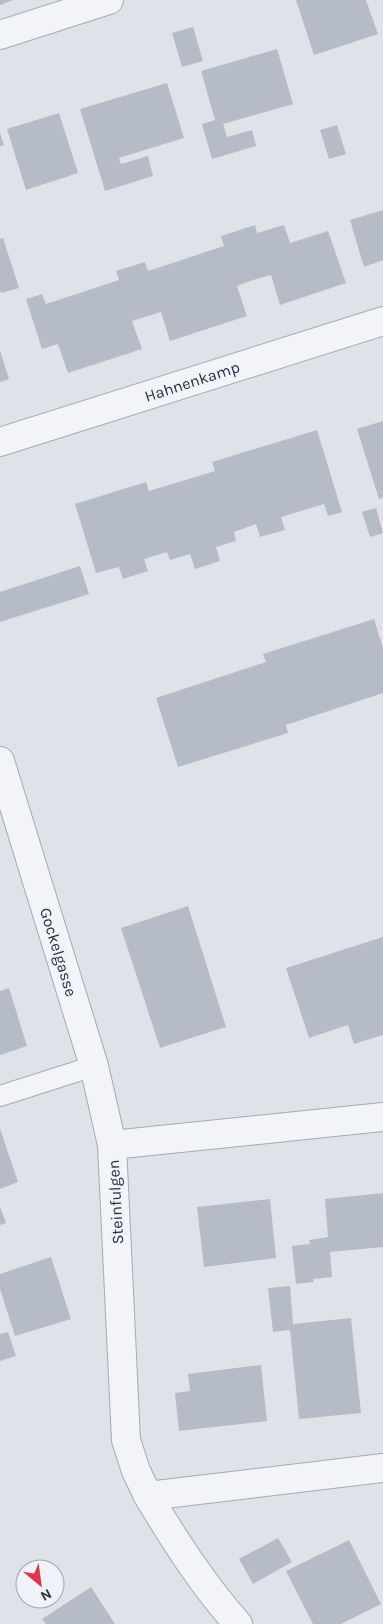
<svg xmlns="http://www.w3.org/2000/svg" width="383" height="1624" viewBox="0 0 383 1624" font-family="Karla,sans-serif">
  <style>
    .building { fill: #b6bcc7 }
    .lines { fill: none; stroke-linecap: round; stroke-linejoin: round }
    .lane-casing { stroke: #a4aab4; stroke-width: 22 }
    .street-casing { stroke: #a4aab4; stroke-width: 30 }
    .lane { stroke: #f2f4f7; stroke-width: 20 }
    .street { stroke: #f2f4f7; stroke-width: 28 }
    .labels { text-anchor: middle; stroke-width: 4; stroke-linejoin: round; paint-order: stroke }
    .street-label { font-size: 16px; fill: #263042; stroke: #eff2f7 }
  </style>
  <rect width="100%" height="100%" fill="#dfe3e9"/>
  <!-- building -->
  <g class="building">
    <polygon points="0,0 13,0 0,5"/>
    <polygon points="296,0 366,0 378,34 314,55"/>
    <polygon points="193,27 203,61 182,67 172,33"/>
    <polygon points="277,49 293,104 223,124 227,137 252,130 256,146 212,159 202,124 215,120 201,71"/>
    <polygon points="167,83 184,138 119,158 121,164 148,156 153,176 105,191 80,109"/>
    <polygon points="59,113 78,173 26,190 7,129"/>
    <polygon points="337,125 346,154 329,159 320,130"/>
    <polygon points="0,133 4,145 0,146"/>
    <polygon points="383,210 383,260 364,267 350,220"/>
    <polygon points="255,225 257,233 284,225 290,243 328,231 346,283 280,305 271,275 253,280 237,286 247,316 170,341 161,312 132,321 142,349 68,373 58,344 42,349 26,299 42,294 46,304 119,280 116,271 145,262 148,271 224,246 221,236"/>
    <polygon points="3,238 19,288 1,293 0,289 0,239"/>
    <polygon points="0,350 9,379 0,382"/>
    <polygon points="383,421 383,498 379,499 357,429"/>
    <polygon points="317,430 342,512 328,516 324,504 281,517 285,530 260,537 256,524 234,532 236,541 216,547 220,561 195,569 190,554 170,560 167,552 144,559 148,571 123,579 119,567 96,573 75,504 146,482 149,491 215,471 212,462"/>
    <polygon points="376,508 383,533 370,537 362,512"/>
    <polygon points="80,566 89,594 0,622 0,592"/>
    <polygon points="374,619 383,648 383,693 286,725 288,733 178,767 156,698 266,662 263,654"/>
    <polygon points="188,906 226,1027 160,1048 121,928"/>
    <polygon points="383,937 383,1035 354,1044 348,1025 309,1038 286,968"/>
    <polygon points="9,988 27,1046 0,1055 0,991"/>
    <polygon points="0,1129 18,1182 0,1189"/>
    <polygon points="383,1193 383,1247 330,1252 332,1277 313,1279 314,1282 296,1284 292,1246 310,1244 309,1240 328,1237 325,1199"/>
    <polygon points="270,1199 276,1258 204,1267 197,1207"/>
    <polygon points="0,1207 6,1223 0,1225"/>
    <polygon points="51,1257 71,1319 15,1336 0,1289 0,1274"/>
    <polygon points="290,1286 293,1324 351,1318 361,1413 299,1419 290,1330 273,1332 268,1288"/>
    <polygon points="8,1332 16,1356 0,1361 0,1334"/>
    <polygon points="261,1365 267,1421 179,1431 175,1393 190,1391 188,1374"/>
    <polygon points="278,1538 292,1562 253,1584 239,1559"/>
    <polygon points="349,1540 381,1604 341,1624 313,1624 286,1571"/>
    <polygon points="91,1587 115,1624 46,1624 42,1619"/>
  </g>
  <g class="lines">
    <defs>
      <polyline id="lane" points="0,1096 94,1066"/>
      <g id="street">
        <polyline points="0,35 109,0"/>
        <polyline points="0,442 383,321"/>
        <polyline points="0,761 94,1066 112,1145 126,1440 136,1471 148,1496 383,1468"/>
        <polyline points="112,1145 383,1117"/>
        <path d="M148,1496C175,1541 203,1585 238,1624"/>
      </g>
    </defs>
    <!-- lane casing -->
    <use href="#lane" class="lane-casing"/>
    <!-- street casing -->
    <use href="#street" class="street-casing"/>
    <!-- lane -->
    <use href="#lane" class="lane"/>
    <!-- street -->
    <use href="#street" class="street"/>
  </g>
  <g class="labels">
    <!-- street labels -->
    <g class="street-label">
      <text transform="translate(192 381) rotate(-18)" y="6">Hahnenkamp</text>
      <text transform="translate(59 952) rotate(73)" y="6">Gockelgasse</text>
      <text transform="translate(115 1202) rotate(-93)" y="6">Steinfulgen</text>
    </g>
  </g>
  <!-- north arrow -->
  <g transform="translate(40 1584) rotate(151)"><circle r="24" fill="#eff2f7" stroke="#9fa4af"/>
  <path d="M0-4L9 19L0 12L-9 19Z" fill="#da394d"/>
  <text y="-8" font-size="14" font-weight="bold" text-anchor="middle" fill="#263042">N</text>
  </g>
</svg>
